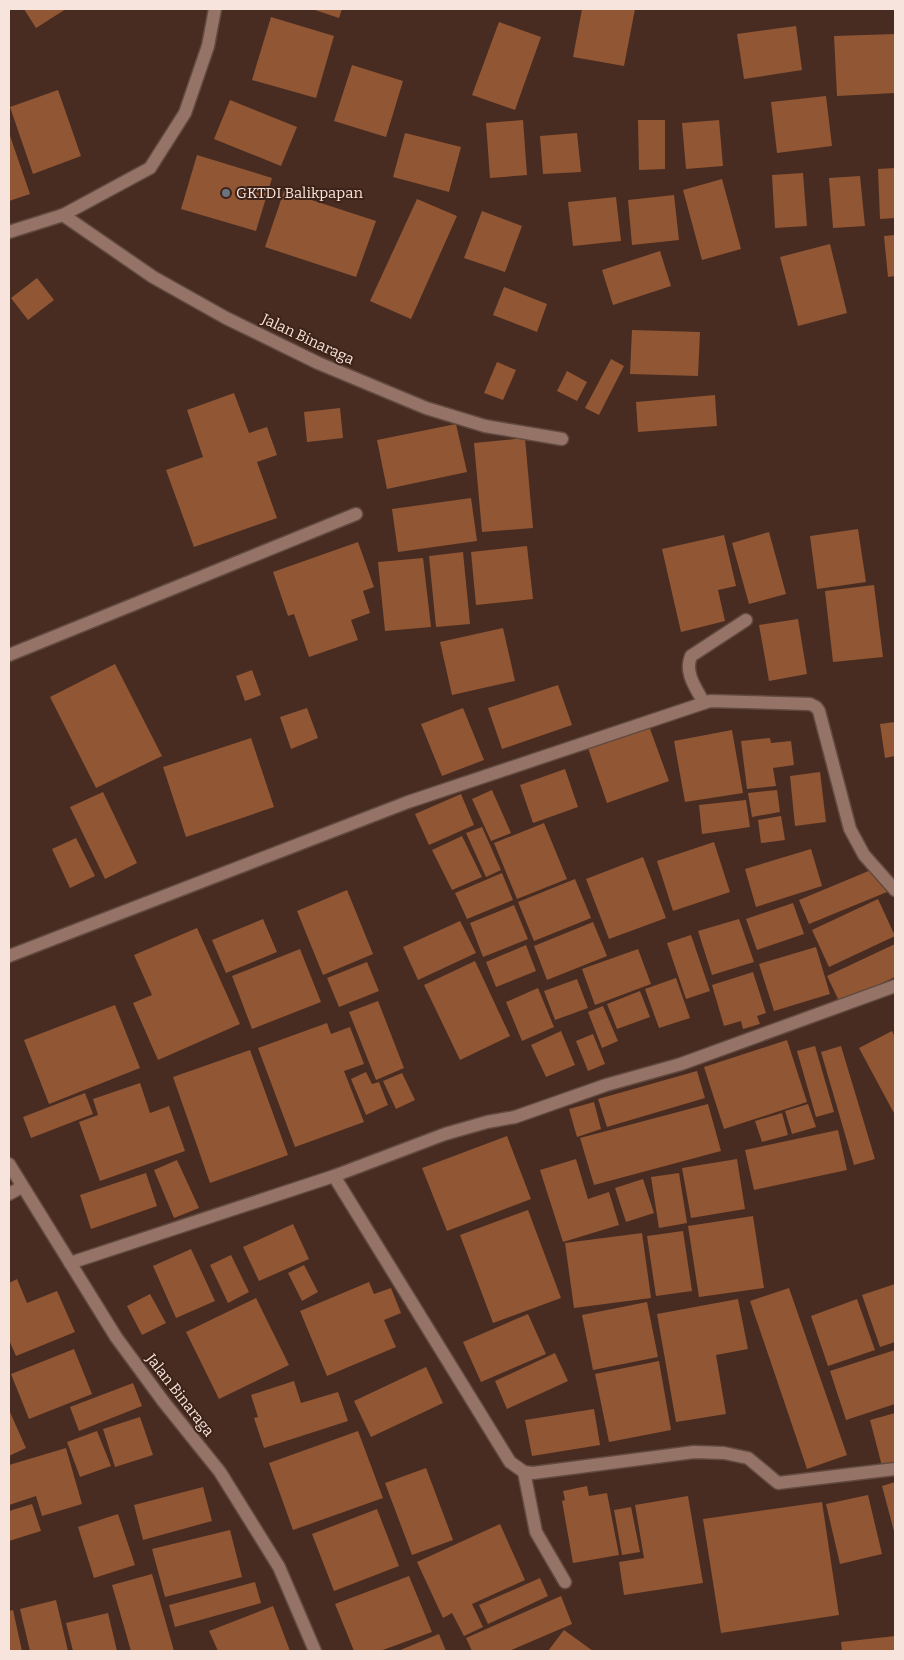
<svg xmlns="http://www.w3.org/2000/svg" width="904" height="1660" viewBox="0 0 904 1660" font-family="Bitter,serif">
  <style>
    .building { fill: #915634 }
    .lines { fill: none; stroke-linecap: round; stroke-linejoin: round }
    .service-casing { stroke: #624a40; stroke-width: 15 }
    .minor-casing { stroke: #624a40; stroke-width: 15 }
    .service { stroke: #957467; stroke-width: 12 }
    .minor { stroke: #957467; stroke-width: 12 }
    .worship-dot { fill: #6b7280; stroke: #3d2218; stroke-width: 2 }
    .labels { text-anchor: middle; stroke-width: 4; stroke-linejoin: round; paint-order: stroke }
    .poi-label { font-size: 15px; fill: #f7e4dd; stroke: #3d2218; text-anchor: start }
    .street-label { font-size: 15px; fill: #f7e4dd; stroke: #3d2218 }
  </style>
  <rect width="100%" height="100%" fill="#482c21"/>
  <!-- building -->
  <g class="building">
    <polygon points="24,9 66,9 36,28"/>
    <polygon points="312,9 342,9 339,18"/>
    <polygon points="582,9 635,9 624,66 573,57"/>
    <polygon points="271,17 334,36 316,98 252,80"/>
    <polygon points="499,22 541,37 515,110 472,95"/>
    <polygon points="796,26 802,70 744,79 737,34"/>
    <polygon points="895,34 895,93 837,96 834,36"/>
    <polygon points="352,65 403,81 386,137 334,121"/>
    <polygon points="58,90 81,156 33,174 10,107"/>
    <polygon points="826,96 832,146 777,153 771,102"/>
    <polygon points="230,100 297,127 281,166 214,139"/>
    <polygon points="523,120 527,175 490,178 486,123"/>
    <polygon points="638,120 665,120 665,169 639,170"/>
    <polygon points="719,120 723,166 686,169 682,123"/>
    <polygon points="9,133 30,194 9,201"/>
    <polygon points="405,133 461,147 449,192 393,177"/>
    <polygon points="577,133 581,172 543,174 540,136"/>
    <polygon points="197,155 272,178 256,231 181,209"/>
    <polygon points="895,168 895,218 880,219 878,169"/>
    <polygon points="803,173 807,226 775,228 772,175"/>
    <polygon points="860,176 865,226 833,228 829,178"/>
    <polygon points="722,179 741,249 702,260 683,190"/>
    <polygon points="284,191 376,221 356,277 265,247"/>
    <polygon points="674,195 679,240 632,245 628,200"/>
    <polygon points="616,197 621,241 573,246 568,202"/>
    <polygon points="417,199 457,216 411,319 370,301"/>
    <polygon points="482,211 522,226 505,272 464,258"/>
    <polygon points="895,235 895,276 888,277 884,236"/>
    <polygon points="830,244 847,313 798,326 780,257"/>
    <polygon points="660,251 671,286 613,305 602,270"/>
    <polygon points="37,278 54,300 28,320 11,298"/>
    <polygon points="504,287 547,304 537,332 493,315"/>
    <polygon points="632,330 700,332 698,376 630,374"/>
    <polygon points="611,359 624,366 599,415 585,408"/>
    <polygon points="497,362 516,370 503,400 484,393"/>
    <polygon points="567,371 587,382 577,401 557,391"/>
    <polygon points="234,393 249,433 267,427 277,455 257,462 277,518 194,547 166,470 203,457 187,410"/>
    <polygon points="715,395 717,426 638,432 636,402"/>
    <polygon points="340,408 343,438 307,442 304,412"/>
    <polygon points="456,424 467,472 387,489 377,440"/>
    <polygon points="525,438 533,528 482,532 474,443"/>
    <polygon points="471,498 477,541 398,552 392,509"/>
    <polygon points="858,529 866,582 817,589 810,536"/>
    <polygon points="769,532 786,594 749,604 732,543"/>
    <polygon points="724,535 736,586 718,590 725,621 681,632 662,549"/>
    <polygon points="358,542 374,587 363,591 370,613 351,620 358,640 309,657 294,614 288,616 273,572"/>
    <polygon points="527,546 533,599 476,605 471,552"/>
    <polygon points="463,552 470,624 436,627 429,556"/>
    <polygon points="423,558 431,627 385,631 378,562"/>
    <polygon points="874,585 883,657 833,662 825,591"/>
    <polygon points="798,619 807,674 769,681 759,625"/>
    <polygon points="503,628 515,681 452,695 440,642"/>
    <polygon points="115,664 162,756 96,788 50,697"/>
    <polygon points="252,670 261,695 245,701 236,676"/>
    <polygon points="558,685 572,725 502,749 488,708"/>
    <polygon points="307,708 318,738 291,749 280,717"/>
    <polygon points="463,708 484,760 442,776 421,724"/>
    <polygon points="895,722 895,756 885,758 880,724"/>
    <polygon points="649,726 669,781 607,803 588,748"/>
    <polygon points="732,730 743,793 685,802 674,741"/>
    <polygon points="251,738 274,807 186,837 163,767"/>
    <polygon points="770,738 771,743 791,741 794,765 773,768 776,786 747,789 741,741"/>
    <polygon points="565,769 578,807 533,823 520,785"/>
    <polygon points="820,772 826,822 795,826 790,776"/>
    <polygon points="492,790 511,833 491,841 472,799"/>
    <polygon points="777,790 780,812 752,817 748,793"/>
    <polygon points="103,792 137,863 105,879 70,807"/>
    <polygon points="461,794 474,825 429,845 415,814"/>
    <polygon points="746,800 750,827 702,834 699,805"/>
    <polygon points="781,816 785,840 761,843 758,820"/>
    <polygon points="544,823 567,879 517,899 494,843"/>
    <polygon points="482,827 501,870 486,877 466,833"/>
    <polygon points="462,836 482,877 452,890 432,850"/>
    <polygon points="76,838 95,876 70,888 52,849"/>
    <polygon points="714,842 730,892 673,911 657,861"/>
    <polygon points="811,849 822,886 756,907 745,869"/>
    <polygon points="643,857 666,918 609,939 586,879"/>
    <polygon points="871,870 887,892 809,924 799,900"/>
    <polygon points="502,873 513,900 467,919 455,893"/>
    <polygon points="575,879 591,918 534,941 518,902"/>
    <polygon points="347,890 373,954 323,975 297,911"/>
    <polygon points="878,899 895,936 829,967 812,930"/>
    <polygon points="793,903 804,934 757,950 746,919"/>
    <polygon points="514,905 528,939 483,957 470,923"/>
    <polygon points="263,919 277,952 226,973 212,940"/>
    <polygon points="739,919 754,962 712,975 698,931"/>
    <polygon points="460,921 476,953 418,980 403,947"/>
    <polygon points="593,922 607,956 547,980 534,946"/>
    <polygon points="197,928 240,1024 158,1060 133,1003 152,995 134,955"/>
    <polygon points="691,935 710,991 686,999 667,943"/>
    <polygon points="895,944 895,977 840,1003 827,976"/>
    <polygon points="526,945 536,971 496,987 486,962"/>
    <polygon points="816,947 830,994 774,1011 759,964"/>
    <polygon points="300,949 321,1002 252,1029 232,976"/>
    <polygon points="638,949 651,984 595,1005 582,969"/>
    <polygon points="475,961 510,1036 460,1060 424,985"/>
    <polygon points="367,962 379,991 339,1007 327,978"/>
    <polygon points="753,972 766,1013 757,1016 760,1024 743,1029 741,1021 724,1026 712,985"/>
    <polygon points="676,978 690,1018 659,1028 645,989"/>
    <polygon points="577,979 588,1008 555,1020 544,991"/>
    <polygon points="538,988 554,1027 522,1041 506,1002"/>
    <polygon points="640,991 650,1017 617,1029 607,1004"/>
    <polygon points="378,1001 404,1068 376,1080 349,1012"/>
    <polygon points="115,1005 140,1068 49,1104 24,1040"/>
    <polygon points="603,1006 618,1041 602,1048 588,1012"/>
    <polygon points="327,1023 331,1034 350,1027 364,1064 344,1071 364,1122 295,1147 258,1048"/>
    <polygon points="561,1031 575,1065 546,1077 531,1045"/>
    <polygon points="892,1031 895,1037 895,1115 859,1048"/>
    <polygon points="593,1034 605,1064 588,1071 576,1041"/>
    <polygon points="787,1040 807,1102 724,1129 704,1067"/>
    <polygon points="815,1046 834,1112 816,1117 797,1051"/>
    <polygon points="841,1046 875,1159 854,1165 821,1052"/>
    <polygon points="250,1050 288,1155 210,1183 173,1077"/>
    <polygon points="697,1071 705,1098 607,1127 598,1099"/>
    <polygon points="366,1072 372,1084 379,1082 388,1105 366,1115 351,1079"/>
    <polygon points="402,1073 415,1100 396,1109 383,1081"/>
    <polygon points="140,1083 150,1113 169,1106 185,1151 100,1181 79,1122 98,1115 93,1099"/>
    <polygon points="85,1093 93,1114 31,1138 23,1117"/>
    <polygon points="594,1102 601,1129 577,1137 569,1109"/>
    <polygon points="708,1104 721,1151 594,1185 580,1138"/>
    <polygon points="808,1104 816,1127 792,1134 785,1111"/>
    <polygon points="782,1113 788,1135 762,1142 755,1121"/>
    <polygon points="838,1130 847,1170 754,1190 745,1150"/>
    <polygon points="507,1136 531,1199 447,1231 422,1168"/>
    <polygon points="576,1159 588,1199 609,1192 619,1225 563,1242 540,1170"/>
    <polygon points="737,1159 745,1209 691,1218 682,1168"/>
    <polygon points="177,1160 199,1208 174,1218 154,1170"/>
    <polygon points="146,1173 157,1206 91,1229 80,1195"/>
    <polygon points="679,1173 687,1223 659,1228 651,1177"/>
    <polygon points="643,1179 654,1213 626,1222 615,1188"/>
    <polygon points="528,1210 561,1298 493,1323 460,1235"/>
    <polygon points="753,1216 764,1288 699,1297 688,1226"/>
    <polygon points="293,1224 309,1259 259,1281 243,1247"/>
    <polygon points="683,1231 692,1291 656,1296 647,1236"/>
    <polygon points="642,1233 651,1298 574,1308 565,1243"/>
    <polygon points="191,1249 215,1301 176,1318 153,1266"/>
    <polygon points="231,1255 249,1292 228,1303 210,1265"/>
    <polygon points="304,1265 318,1292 302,1301 288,1273"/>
    <polygon points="17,1279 27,1303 57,1291 75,1332 16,1356 9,1340 9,1283"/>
    <polygon points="369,1282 374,1294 391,1288 401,1313 384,1320 396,1347 327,1376 300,1311"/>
    <polygon points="895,1284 895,1342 880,1347 862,1295"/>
    <polygon points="789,1288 847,1455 807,1469 750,1301"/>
    <polygon points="150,1294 166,1323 142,1335 127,1306"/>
    <polygon points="256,1298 289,1365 219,1399 186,1332"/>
    <polygon points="738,1299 748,1349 716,1355 726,1414 676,1422 657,1314"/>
    <polygon points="857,1299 875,1350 828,1366 811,1316"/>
    <polygon points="647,1302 658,1357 593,1370 582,1315"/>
    <polygon points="528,1314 546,1354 481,1382 463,1342"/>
    <polygon points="74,1349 92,1394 29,1419 11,1374"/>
    <polygon points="895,1350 895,1404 846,1420 830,1371"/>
    <polygon points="555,1353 568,1381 507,1409 495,1381"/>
    <polygon points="659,1361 671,1430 609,1442 595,1374"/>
    <polygon points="426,1367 443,1403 371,1437 354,1401"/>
    <polygon points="294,1381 301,1403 338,1392 348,1421 264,1448 254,1418 258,1417 251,1395"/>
    <polygon points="133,1383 142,1406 79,1431 70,1407"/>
    <polygon points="594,1409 600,1445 532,1456 525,1420"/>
    <polygon points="9,1410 26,1448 9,1456"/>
    <polygon points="895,1413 895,1462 882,1466 870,1420"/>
    <polygon points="140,1417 153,1455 115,1467 103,1429"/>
    <polygon points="97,1431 111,1466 80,1477 67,1442"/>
    <polygon points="358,1431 383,1498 293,1530 269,1463"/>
    <polygon points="66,1448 82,1504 42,1516 36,1496 9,1505 9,1465"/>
    <polygon points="426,1468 453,1540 412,1555 385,1483"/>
    <polygon points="895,1482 895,1535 882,1486"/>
    <polygon points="587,1486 589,1496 607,1493 619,1555 573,1563 562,1501 565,1500 563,1491"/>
    <polygon points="203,1487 212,1521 143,1540 134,1505"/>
    <polygon points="868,1495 882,1554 840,1564 826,1504"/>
    <polygon points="688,1496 703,1583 624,1595 619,1562 644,1558 635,1505"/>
    <polygon points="822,1502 839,1615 721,1633 703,1519"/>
    <polygon points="32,1504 41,1531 9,1541 9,1511"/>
    <polygon points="631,1507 640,1552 622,1555 614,1510"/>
    <polygon points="377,1509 399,1566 334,1591 312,1534"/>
    <polygon points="118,1514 135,1565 94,1578 78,1527"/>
    <polygon points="500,1524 525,1580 472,1604 483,1627 464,1636 452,1613 443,1618 417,1562"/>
    <polygon points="230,1530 242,1577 165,1597 152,1549"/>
    <polygon points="152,1574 174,1651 131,1651 112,1585"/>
    <polygon points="409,1576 432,1632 380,1651 354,1651 335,1604"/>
    <polygon points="540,1578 548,1596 488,1624 479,1605"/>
    <polygon points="255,1582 261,1603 175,1627 169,1605"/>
    <polygon points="561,1596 572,1624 509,1651 472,1651 466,1638"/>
    <polygon points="56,1600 68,1651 30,1651 20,1609"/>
    <polygon points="273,1606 290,1651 218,1651 209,1631"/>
    <polygon points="13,1610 22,1651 9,1651 9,1611"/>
    <polygon points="108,1613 117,1651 73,1651 66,1623"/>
    <polygon points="564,1630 593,1651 548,1651"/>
    <polygon points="439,1634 446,1651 398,1651"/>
    <polygon points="895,1636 895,1651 842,1651 841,1642"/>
  </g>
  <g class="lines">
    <defs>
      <g id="service">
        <polyline points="334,1176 510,1462 524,1472 533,1473 694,1452 724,1453 748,1458 778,1483 895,1469"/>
        <polyline points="70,1263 334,1176 445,1134 487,1122 515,1117 606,1085 681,1064 895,986"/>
        <polyline points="524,1472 536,1532 565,1582"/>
      </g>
      <g id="minor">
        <polyline points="63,215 153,277 226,318 318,363 426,408 485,426 562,439"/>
        <polyline points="9,232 63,215 150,168 185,113 208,46 215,9"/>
        <polyline points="9,655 356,514"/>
        <path d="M704,703C696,688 684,673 691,656L746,620"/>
        <polyline points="9,956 408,802 704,703 710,701 810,704 816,707 819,711 850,829 864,855 895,890"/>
        <polyline points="9,1164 116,1337 163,1401 220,1472 279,1567 315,1651"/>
        <polyline points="9,1194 22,1187"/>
      </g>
    </defs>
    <!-- service casing -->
    <use href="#service" class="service-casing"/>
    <!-- minor casing -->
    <use href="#minor" class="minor-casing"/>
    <!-- service -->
    <use href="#service" class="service"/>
    <!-- minor -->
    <use href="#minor" class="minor"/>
  </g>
  <!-- markers -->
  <circle class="worship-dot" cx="226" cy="193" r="5"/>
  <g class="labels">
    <!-- poi labels -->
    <g class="poi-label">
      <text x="236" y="198">GKTDI Balikpapan</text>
    </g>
    <!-- street labels -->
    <g class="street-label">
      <text transform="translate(308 339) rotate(25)" y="5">Jalan Binaraga</text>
      <text transform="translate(180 1395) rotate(52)" y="5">Jalan Binaraga</text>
    </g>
  </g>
  <!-- border -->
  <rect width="904" height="1660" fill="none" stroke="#f7e4dd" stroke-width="20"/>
</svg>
